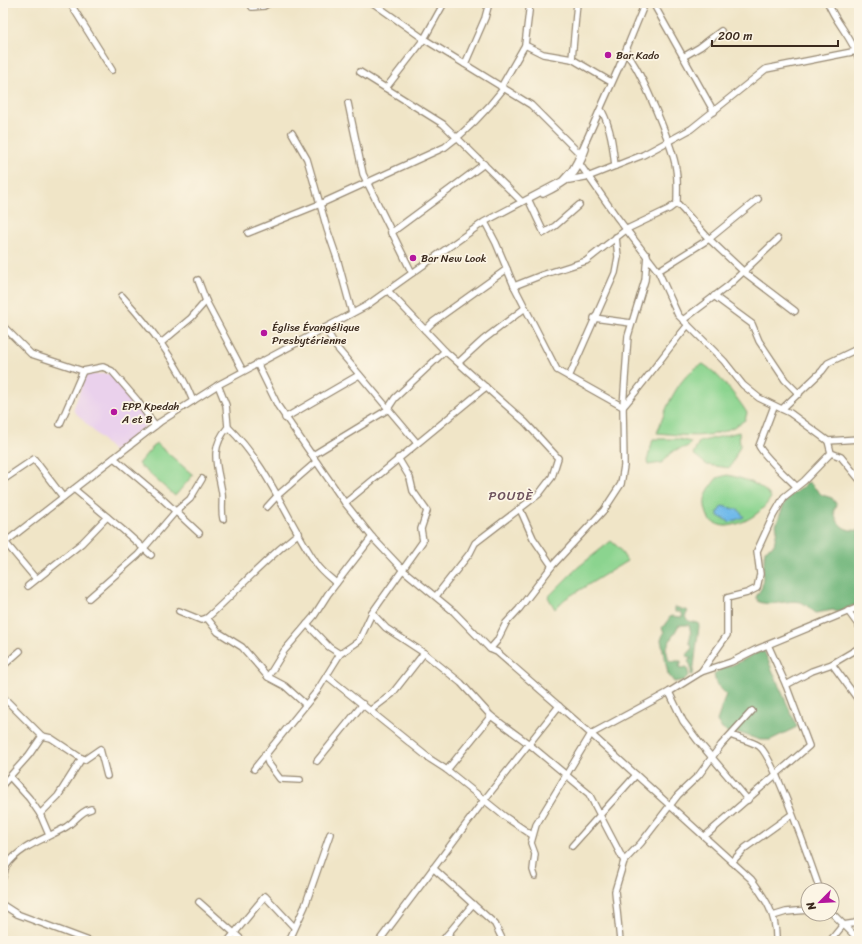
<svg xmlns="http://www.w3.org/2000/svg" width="862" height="944" viewBox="0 0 862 944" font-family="Sriracha,sans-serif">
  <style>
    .built { fill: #ead1ec }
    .green { fill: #8bd48f; stroke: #637f56 }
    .forest { fill: #70b67a; stroke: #56704c }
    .water { fill: #71baea; stroke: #567284 }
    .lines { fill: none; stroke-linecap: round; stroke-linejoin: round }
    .minor-casing { stroke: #968872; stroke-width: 8 }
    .minor { stroke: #fff; stroke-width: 5.5 }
    .poi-dot { fill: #b5179e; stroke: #fcf5e5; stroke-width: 1.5 }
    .labels { text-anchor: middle; stroke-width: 3.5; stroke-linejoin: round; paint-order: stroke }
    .poi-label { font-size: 11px; fill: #3b2a1e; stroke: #fcf5e5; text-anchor: start }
    .quarter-label { font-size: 13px; letter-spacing: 1px; fill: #6e535e; stroke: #fcf5e5 }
  </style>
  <rect width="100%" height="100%" fill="#fcf5e5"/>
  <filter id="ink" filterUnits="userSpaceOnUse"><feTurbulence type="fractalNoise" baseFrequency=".025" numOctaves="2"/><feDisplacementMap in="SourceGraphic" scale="8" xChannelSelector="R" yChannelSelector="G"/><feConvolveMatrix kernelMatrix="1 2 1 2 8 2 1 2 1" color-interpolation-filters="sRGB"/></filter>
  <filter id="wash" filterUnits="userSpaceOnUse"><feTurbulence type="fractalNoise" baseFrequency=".012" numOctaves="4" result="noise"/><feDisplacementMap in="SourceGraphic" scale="16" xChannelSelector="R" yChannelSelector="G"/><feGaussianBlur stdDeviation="0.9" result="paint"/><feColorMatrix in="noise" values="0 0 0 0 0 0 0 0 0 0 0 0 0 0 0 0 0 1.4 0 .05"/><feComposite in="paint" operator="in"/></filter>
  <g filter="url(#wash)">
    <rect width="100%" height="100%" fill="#f0e5c7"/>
    <!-- built -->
    <polygon class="built" points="86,374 111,374 150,423 114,452 73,410"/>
    <!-- green -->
    <g class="green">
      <path d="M703,364C718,373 738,398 747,413L745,420C715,441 692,436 657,433C666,408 678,375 703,364Z"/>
      <polygon points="739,432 740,446 730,468 707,465 693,454 699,442"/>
      <path d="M653,439H678L691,442C687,450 681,447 674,451C669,453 666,459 662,463L648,465L647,461Z"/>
      <polygon points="156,443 193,475 175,496 138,464"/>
      <path d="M727,475C743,478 761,484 771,497C764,512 742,526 725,526C720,526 715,523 710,521C701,502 704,494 717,478Z"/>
      <polygon points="611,541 619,548 627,561 565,599 555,609 548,597 577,568"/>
    </g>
    <!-- forest -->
    <g class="forest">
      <path d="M809,482L822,495L832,498L837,505L834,510C836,524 844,532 859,530V621L854,605L837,612L833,610L816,613C811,610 806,604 801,602C787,599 774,607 759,602L756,597L762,587L765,550L774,545L777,529L776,525L784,504L789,497Z"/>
      <polygon points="675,607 688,611 685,617 689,621 698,623 699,626 693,675 691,675 691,666 688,661 692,658 686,656 692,649 691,644 689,643 691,633 689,625 679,625 666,648 669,661 681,661 681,665 679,665 680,668 687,667 689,676 685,680 674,682 668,674 661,640 664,632 662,628 671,616 681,617 683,616 681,612 675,612"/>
      <path d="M764,651L797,727L770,740H760L739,733H729L722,729L717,721L726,694L716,684L714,674C721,668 728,667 737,663C746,659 754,653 764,651Z"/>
    </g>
    <!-- water -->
    <polygon class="water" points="722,506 739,510 744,517 730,522 718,516 718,512"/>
  </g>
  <g filter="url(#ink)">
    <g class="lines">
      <defs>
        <g id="minor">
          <polyline points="70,3 112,70"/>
          <polyline points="250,3 252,7 264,6 269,3"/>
          <polyline points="373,3 424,39 531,105 580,154"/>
          <polyline points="653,3 714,112"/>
          <path d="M828,3C836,23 853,39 859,59"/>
          <polyline points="525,45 543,54 572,59 611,82"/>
          <polyline points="683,57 700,47 721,31"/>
          <polyline points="572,59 577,3"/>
          <polyline points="465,64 485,18 489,3"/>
          <polyline points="360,72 443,124 521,201"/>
          <polyline points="501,87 525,45 530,3"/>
          <polyline points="386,88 424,39 444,3"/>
          <polyline points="348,103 363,174 412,273"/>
          <path d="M602,111C611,128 613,147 615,166"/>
          <polyline points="579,163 616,216 658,271 678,315 724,361 743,385 759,398 790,413 828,441 859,439"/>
          <polyline points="569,180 590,176 643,155 691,129 766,69 857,51"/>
          <path d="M543,194C568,182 577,176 586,149"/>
          <polyline points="529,201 544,233 555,226 579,205"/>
          <polyline points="677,203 709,239 744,272 795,311"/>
          <path d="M486,224L496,243L514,286L557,370L623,407C646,381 665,352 688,325"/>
          <polyline points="248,233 320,204 307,159 292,133"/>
          <polyline points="391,233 484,164"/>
          <polyline points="658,271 709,239 758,199"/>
          <polyline points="198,280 206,301 243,371"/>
          <path d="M514,286L542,275L586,261L627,229L669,209L677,203C677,192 678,180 676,169C674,150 640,67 627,55"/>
          <polyline points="390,293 445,351 525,422 558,458 552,477 539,494 475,543 470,553 436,596"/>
          <path d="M122,296C150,327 178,362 193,401"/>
          <polyline points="714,296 752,324 759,341 785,380 799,394"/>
          <path d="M352,313L337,258L327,229L320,204L445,147C467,131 487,110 504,88"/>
          <polyline points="594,318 631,323"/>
          <polyline points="683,320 728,286 778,239"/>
          <polyline points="3,326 31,354 83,371 103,367 112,371 137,400 155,426"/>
          <polyline points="325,328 337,348 417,443"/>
          <polyline points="425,330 433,322 507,269"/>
          <polyline points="161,343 191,318 206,301"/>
          <polyline points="459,362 483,340 525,308"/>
          <path d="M257,363L278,406L345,503L372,537L403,570L454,612L490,649L497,652L591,734L751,879C766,899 777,916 776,941"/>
          <polyline points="569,377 615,273 618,257 616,237"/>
          <path d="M218,385L226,405L228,427C269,467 285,517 316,563C321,571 329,577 336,583"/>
          <path d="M774,406L759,446C763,455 787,477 796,486"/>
          <polyline points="782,409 822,371 828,363 859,348"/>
          <polyline points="285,418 359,375"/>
          <polyline points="60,424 83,371"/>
          <polyline points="828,441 831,453 841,457 859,479"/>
          <polyline points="313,455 387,410 395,398 445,351"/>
          <polyline points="114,458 158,495 199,533"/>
          <polyline points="3,480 34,459 63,497"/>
          <polyline points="74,489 123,530 151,555"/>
          <polyline points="345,503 486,387"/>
          <polyline points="267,507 278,495 316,462"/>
          <polyline points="520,509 533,538 552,566"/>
          <path d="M223,519C221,510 223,502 222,493C218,467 208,450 228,427"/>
          <polyline points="5,542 36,579"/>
          <polyline points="3,544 160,422 218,385 366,306 484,222 562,181 572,170 577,161 619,67 645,3"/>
          <polyline points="28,586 82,543 107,517"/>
          <polyline points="89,598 138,555 176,511 190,499 202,479"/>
          <polyline points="179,611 201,620 207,618 218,632 242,647 268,677 285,686 305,704"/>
          <polyline points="848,611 859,626"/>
          <polyline points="372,613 386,628 424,653 461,683 491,716 529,744 589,794 624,861"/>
          <path d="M207,618C238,590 266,558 299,533"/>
          <polyline points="307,624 329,647 340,654"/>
          <polyline points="490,649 497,641 506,623 519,609 552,566 604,510 621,484 624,466 623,407 628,336 645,280 647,255"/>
          <polyline points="832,664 859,701"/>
          <polyline points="3,666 20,651"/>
          <polyline points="701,672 727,635 727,598 747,593 757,588 760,574 757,551 773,516 784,497 804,481 831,453"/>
          <polyline points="327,676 430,759 447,770 504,816 532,835"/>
          <polyline points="268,677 284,651 314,616 328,594 372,537"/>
          <polyline points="786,685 812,671 832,664 859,648"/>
          <polyline points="669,692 683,721 698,741 748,800"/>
          <polyline points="3,697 42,736 51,738 84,760 100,749 107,776"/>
          <polyline points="371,710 392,694 424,653"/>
          <path d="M731,735C740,739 751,741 759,746C774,757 812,867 820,890"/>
          <polyline points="265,754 268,763 280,779 300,780"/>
          <polyline points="317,761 363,704"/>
          <polyline points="254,769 317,691 340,654 359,641 372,613 423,541 421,529 427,511 413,491 410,478 398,458"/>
          <polyline points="447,770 491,716"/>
          <polyline points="10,777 29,798 40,814 58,796 82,758"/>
          <polyline points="3,784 29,755 42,736"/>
          <polyline points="40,814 49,835"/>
          <polyline points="705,836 809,746 786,685 768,645"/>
          <polyline points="572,846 636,775"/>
          <polyline points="3,856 6,866 3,877"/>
          <polyline points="732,862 745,848 791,815"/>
          <path d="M6,866C21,845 46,839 66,827C76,821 80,811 91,809"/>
          <polyline points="433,868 495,924 503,941"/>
          <polyline points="535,876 533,870 535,854 531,843 536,825 591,734 669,692 701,672 731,662 755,650 859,607"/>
          <polyline points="199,902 243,941"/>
          <polyline points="3,905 17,914 89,941"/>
          <polyline points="832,913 859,940"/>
          <polyline points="773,916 786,912 808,910"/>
          <polyline points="447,935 453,941"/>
          <polyline points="228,941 265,896 294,927"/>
          <polyline points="289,941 305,906 330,834"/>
          <polyline points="379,941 485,799 559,706"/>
          <polyline points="442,941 473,904"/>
          <polyline points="620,941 615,891 624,861 641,843 678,795 699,775 721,745 752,711"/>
          <polyline points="830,941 843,925 856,923 859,919"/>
        </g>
      </defs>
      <!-- minor casing -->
      <use href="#minor" class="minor-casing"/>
      <!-- minor -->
      <use href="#minor" class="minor"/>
    </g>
  </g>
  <!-- markers -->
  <g class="poi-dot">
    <circle cx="608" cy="55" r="4"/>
    <circle cx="413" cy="258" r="4"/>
    <circle cx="264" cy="333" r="4"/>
    <circle cx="114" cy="412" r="4"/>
  </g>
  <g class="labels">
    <!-- poi labels -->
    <g class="poi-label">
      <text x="616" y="59">Bar Kado</text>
      <text x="421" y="262">Bar New Look</text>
      <text x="272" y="331">Église Évangélique<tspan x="272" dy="13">Presbytérienne</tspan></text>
      <text x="122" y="410">EPP Kpedah<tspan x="122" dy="13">A et B</tspan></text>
    </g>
    <!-- quarter labels -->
    <g class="quarter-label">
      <text x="511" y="500">POUDÈ</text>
    </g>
  </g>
  <!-- margin -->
  <rect width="862" height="944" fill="none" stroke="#fcf5e5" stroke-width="16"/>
  <!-- north arrow -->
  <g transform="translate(820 902) rotate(246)"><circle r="19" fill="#fcf5e5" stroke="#afa495"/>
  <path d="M0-3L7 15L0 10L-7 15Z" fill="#b5179e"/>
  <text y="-6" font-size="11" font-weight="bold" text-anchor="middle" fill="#3b2a1e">N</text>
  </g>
  <!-- scale -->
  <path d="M712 40v6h126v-6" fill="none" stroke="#3b2a1e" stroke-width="2"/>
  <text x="718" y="40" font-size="12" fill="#3b2a1e" stroke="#fcf5e5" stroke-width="3" paint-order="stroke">200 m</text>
</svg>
